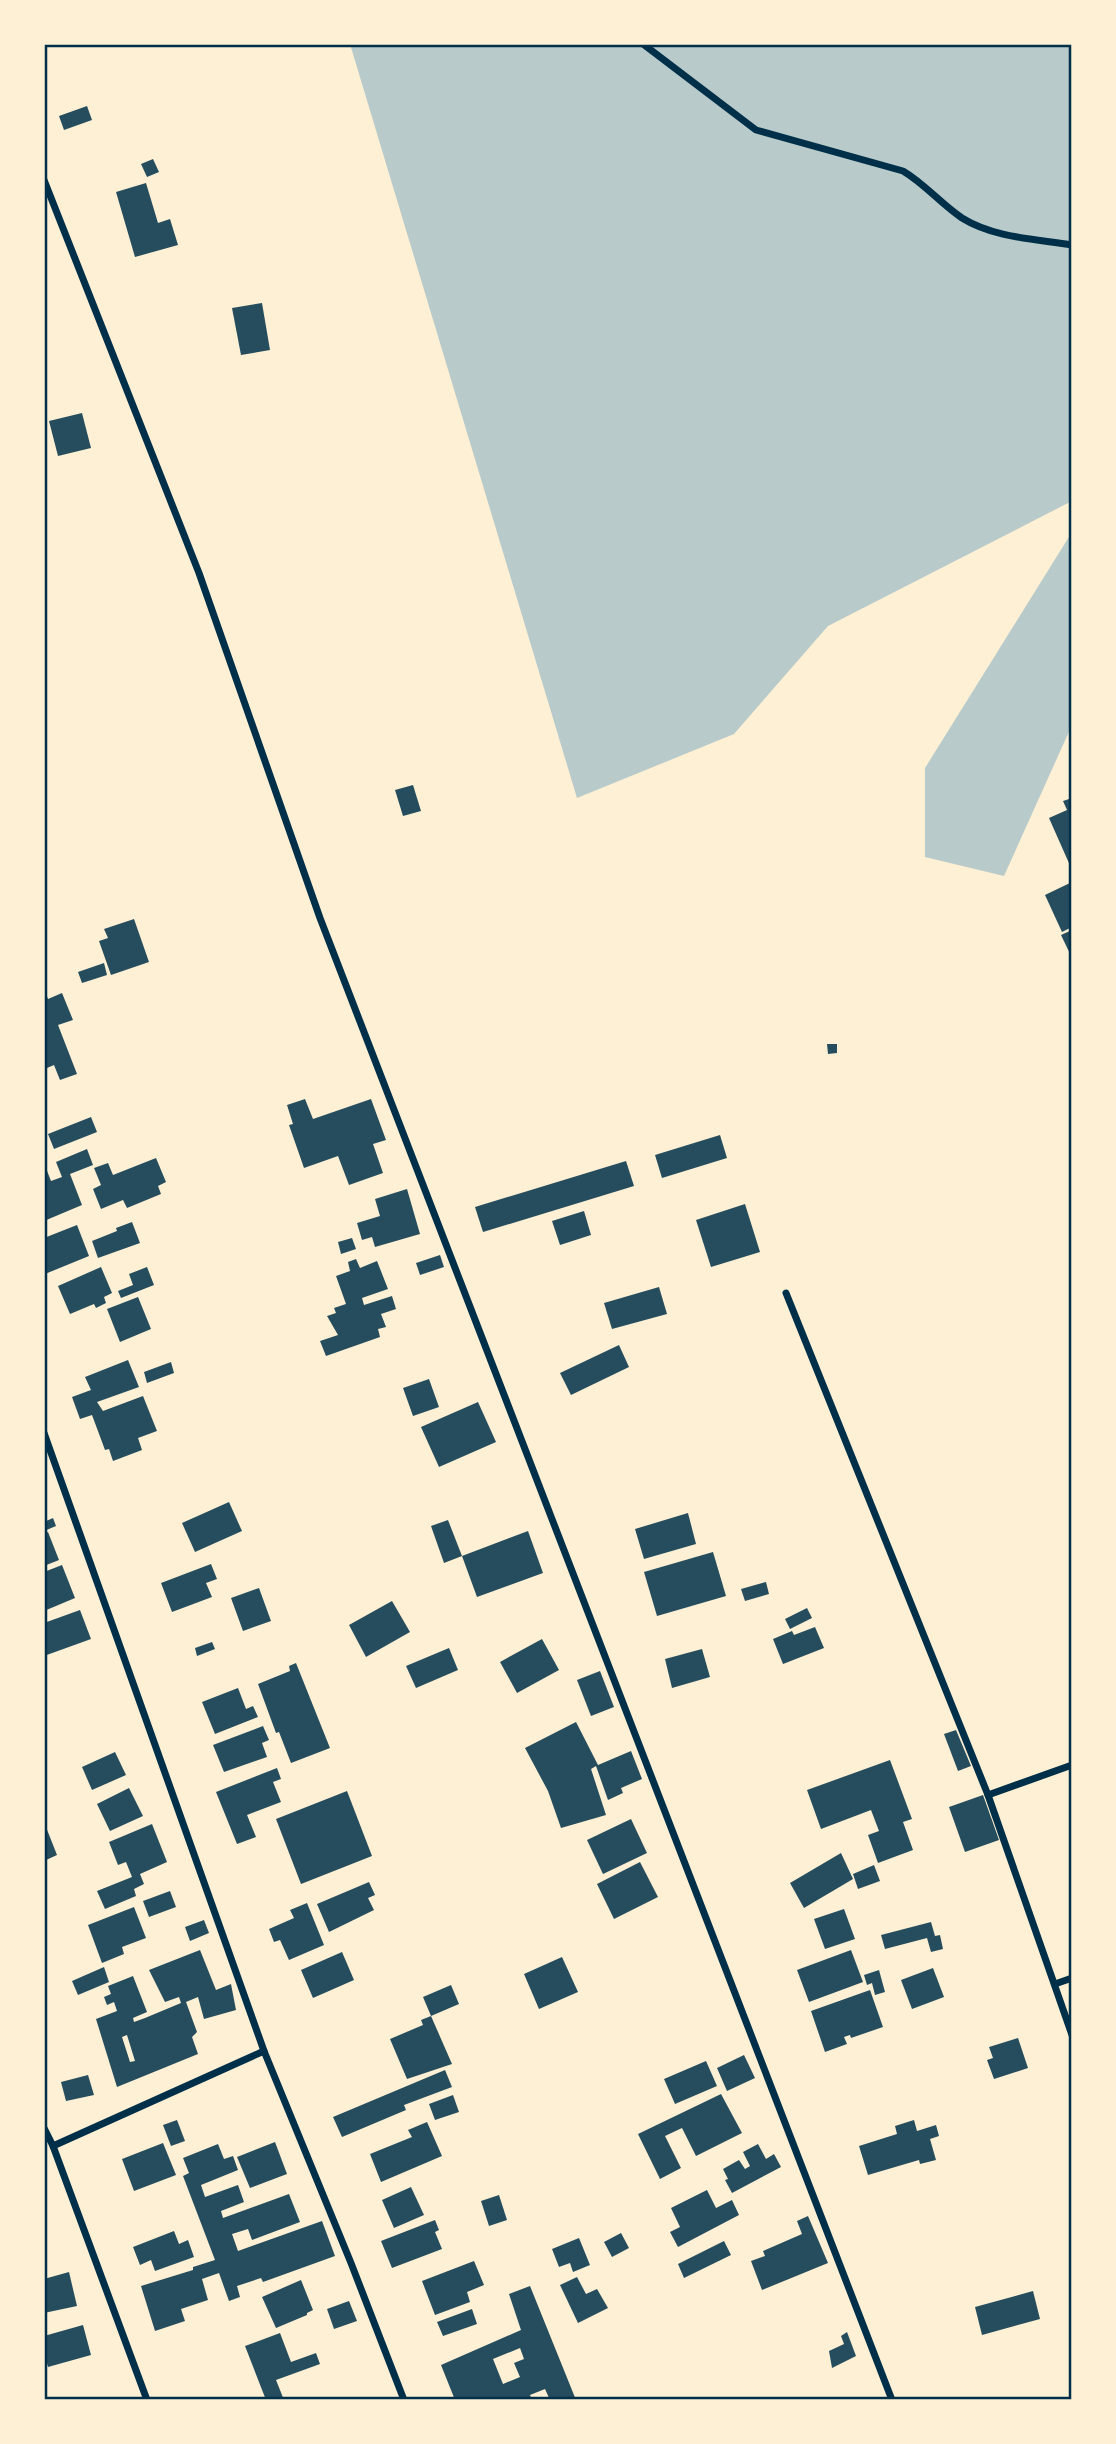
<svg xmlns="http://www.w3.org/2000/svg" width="1116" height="2444" viewBox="0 0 1116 2444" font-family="'DejaVu Sans',sans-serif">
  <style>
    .green { fill: #b9caca }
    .building { fill: #264d5e; fill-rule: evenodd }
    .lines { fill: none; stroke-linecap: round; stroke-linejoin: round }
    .minor { stroke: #003049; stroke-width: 7 }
    .neatline { fill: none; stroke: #003049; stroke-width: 2.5 }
  </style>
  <rect width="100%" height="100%" fill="#fdf0d5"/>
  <!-- green -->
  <g class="green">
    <polygon points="350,44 1072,44 1072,501 828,626 734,734 577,798"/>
    <polygon points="1072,532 1072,725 1004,876 925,857 925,768"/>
  </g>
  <!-- building -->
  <g class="building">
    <polygon points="87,106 92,120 64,130 59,116"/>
    <polygon points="153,159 159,172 147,177 141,164"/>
    <polygon points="146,183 158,223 170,219 178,245 135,257 116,192"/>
    <polygon points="262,303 270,350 241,355 232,308"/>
    <polygon points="82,413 91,448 58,456 49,421"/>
    <polygon points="413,785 421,811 403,816 395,790"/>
    <polygon points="1072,798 1072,870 1049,818 1067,810 1063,801"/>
    <polygon points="1072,882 1072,927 1062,932 1045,895"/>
    <polygon points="134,919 149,962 111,975 99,941 108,938 104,929"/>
    <polygon points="1072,930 1072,958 1061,935"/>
    <polygon points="104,963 107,975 82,983 78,972"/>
    <polygon points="44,989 48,999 62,993 73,1020 58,1025 77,1074 60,1080 54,1065 47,1068 44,1061"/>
    <polygon points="827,1044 837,1044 837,1053 828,1054"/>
    <polygon points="305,1099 313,1119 371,1099 386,1140 373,1144 383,1173 349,1185 338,1156 304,1168 289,1125 293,1124 287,1105"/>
    <polygon points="91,1117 97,1132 54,1149 48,1134"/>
    <polygon points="720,1135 727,1158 662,1178 655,1155"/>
    <polygon points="87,1149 93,1165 70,1174 82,1205 44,1221 44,1163 51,1181 62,1177 56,1162"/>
    <polygon points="156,1158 166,1182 158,1186 161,1194 127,1208 123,1200 101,1209 93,1189 101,1185 94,1168 108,1163 113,1175"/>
    <polygon points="626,1161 634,1186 483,1232 475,1207"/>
    <polygon points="407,1189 420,1234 375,1247 372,1237 362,1240 357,1223 380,1216 375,1199"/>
    <polygon points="745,1204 760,1252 711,1267 696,1220"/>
    <polygon points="584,1211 591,1235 560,1245 552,1221"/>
    <polygon points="132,1222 140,1243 98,1258 92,1241 117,1231 116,1228"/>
    <polygon points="77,1225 89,1256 45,1274 44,1238"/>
    <polygon points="352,1238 356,1249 341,1254 338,1242"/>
    <polygon points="440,1255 444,1267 420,1275 416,1263"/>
    <polygon points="356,1259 360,1268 377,1261 388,1289 362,1298 364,1305 392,1296 396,1309 381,1314 386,1327 378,1329 380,1337 326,1356 320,1341 338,1335 327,1316 336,1313 334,1308 346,1304 336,1276 350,1271 348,1262"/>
    <polygon points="101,1267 112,1293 104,1297 106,1303 96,1308 94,1304 70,1314 58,1286"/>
    <polygon points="147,1267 154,1285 121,1298 118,1291 133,1285 129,1274"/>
    <polygon points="659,1287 667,1314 612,1329 604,1303"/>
    <polygon points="138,1297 151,1329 120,1342 107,1309"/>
    <polygon points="619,1345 629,1367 571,1395 560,1373"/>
    <polygon points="128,1360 139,1387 97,1402 103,1411 143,1396 157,1431 138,1438 142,1450 113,1461 109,1449 105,1450 92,1415 80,1419 72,1397 91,1390 85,1377"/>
    <polygon points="171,1362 174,1373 147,1383 144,1372"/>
    <polygon points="429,1379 439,1407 413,1416 403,1388"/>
    <polygon points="478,1402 496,1442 439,1467 421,1427"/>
    <polygon points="229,1502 242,1531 195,1552 182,1523"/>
    <polygon points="688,1513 696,1544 644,1559 635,1529"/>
    <polygon points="53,1518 56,1526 44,1531 44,1522"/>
    <polygon points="448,1520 462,1556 444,1563 431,1526"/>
    <polygon points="528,1531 543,1573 477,1597 462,1556"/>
    <polygon points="48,1532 59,1560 44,1566 44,1534"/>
    <polygon points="713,1552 726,1596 657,1616 644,1572"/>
    <polygon points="211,1564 217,1579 206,1583 212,1597 172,1612 161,1583"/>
    <polygon points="62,1565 75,1598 44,1611 44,1572"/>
    <polygon points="766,1582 769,1594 745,1601 741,1589"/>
    <polygon points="259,1588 271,1621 243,1631 231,1598"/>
    <polygon points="392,1601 410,1632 366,1657 349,1625"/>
    <polygon points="807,1608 812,1618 790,1629 785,1619"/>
    <polygon points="80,1610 91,1639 44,1656 44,1623"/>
    <polygon points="815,1627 824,1648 783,1664 773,1639 792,1631 794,1635"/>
    <polygon points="542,1639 559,1670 517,1693 500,1662"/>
    <polygon points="212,1642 215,1649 197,1656 195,1648"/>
    <polygon points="449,1648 458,1670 416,1688 406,1666"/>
    <polygon points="702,1649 710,1677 672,1688 665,1659"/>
    <polygon points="296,1663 330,1748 291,1763 279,1732 276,1733 258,1684 290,1671 289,1666"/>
    <polygon points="600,1671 614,1707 591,1716 577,1680"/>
    <polygon points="238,1688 246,1709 253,1706 258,1717 215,1734 202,1702"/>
    <polygon points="576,1722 598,1765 631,1751 642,1779 621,1788 623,1793 608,1800 596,1766 591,1769 606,1815 561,1828 548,1791 525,1748"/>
    <polygon points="263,1726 269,1740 262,1743 267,1757 224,1772 213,1745"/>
    <polygon points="956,1730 971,1766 958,1771 944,1734"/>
    <polygon points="115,1752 126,1775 92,1790 82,1767"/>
    <polygon points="890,1760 912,1819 903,1822 913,1850 878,1863 868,1835 879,1831 871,1810 821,1829 807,1790"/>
    <polygon points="277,1768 281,1779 273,1782 281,1802 247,1815 256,1837 237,1844 216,1792"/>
    <polygon points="129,1788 143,1816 110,1831 97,1804"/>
    <polygon points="347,1791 372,1856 301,1884 276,1819"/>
    <polygon points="983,1795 999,1840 965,1852 949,1807"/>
    <polygon points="631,1819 647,1853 603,1874 587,1840"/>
    <polygon points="44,1822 57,1855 44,1861"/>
    <polygon points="152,1824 167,1862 140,1874 144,1884 134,1889 136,1896 105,1909 97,1891 132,1877 126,1862 118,1865 109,1842"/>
    <polygon points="841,1853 853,1879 804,1908 790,1883"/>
    <polygon points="640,1862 658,1897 614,1919 597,1884"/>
    <polygon points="874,1865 880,1881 858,1889 853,1874"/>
    <polygon points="369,1882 375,1895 368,1898 374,1910 329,1932 317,1904"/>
    <polygon points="170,1891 176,1907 149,1917 143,1901"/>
    <polygon points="307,1903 324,1945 289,1960 280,1940 274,1942 269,1929 294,1918 290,1910"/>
    <polygon points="134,1907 146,1938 122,1947 124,1954 102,1963 88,1925"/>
    <polygon points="844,1909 855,1939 825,1949 814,1919"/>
    <polygon points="204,1920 209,1933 190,1941 185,1927"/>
    <polygon points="931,1922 935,1936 940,1935 943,1949 931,1952 927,1938 885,1949 881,1935"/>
    <path d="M200,1950L216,1990L231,1984L236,2010L204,2019L198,1997L186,2002L197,2032L192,2037L198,2054L117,2087L96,2019L117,2011L114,2002L107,2005L104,1997L111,1994L108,1986L133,1976L147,2012L133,2018L134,2022L145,2018L181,2003L179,1997L165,2002L149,1970ZM127,2035L135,2061L130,2062L122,2037Z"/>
    <polygon points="851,1950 863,1982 809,2002 797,1970"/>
    <polygon points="342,1952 354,1980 313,1998 301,1970"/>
    <polygon points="562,1957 578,1992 539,2009 524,1974"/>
    <polygon points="104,1967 109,1982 78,1995 72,1981"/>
    <polygon points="933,1968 944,1997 912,2009 901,1980"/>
    <polygon points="879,1970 885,1992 875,1995 872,1983 867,1985 864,1975"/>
    <polygon points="451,1985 459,2004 431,2016 423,1997"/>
    <polygon points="870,1990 883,2027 851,2038 850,2035 844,2037 847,2044 825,2052 811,2011"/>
    <polygon points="431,2016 452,2064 407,2079 390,2039 423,2025 421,2020"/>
    <polygon points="1018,2038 1028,2068 994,2079 987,2060 993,2058 989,2047"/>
    <polygon points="744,2055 755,2078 727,2091 717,2068"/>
    <polygon points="706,2061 717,2086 675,2104 664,2079"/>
    <polygon points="445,2070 452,2087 404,2105 406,2110 342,2137 333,2117"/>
    <polygon points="88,2075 94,2095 66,2101 61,2082"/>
    <polygon points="721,2094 742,2133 696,2156 682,2128 665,2136 681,2168 660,2179 638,2134"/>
    <polygon points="453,2095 459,2112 435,2120 429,2104"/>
    <polygon points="177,2120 185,2141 171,2146 163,2125"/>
    <polygon points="914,2120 917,2131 936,2125 939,2136 930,2139 936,2160 920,2164 919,2160 868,2175 859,2146 897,2134 895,2126"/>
    <polygon points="427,2122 442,2156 381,2182 370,2154 412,2137 408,2130"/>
    <polygon points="275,2142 287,2174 250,2188 237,2157"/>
    <polygon points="163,2143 176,2175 134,2191 122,2159"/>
    <polygon points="218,2144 224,2159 233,2156 238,2170 201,2185 205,2197 238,2185 244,2202 221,2211 223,2218 289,2194 300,2222 252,2240 248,2229 232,2234 238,2251 322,2221 335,2256 263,2282 261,2278 237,2286 240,2297 229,2301 219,2273 202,2279 208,2300 181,2309 185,2321 155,2331 141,2286 193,2270 193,2267 215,2260 183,2176 189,2173 183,2158"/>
    <polygon points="758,2144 766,2159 774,2154 781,2167 732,2193 725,2180 728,2179 723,2169 739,2160 745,2169 750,2166 743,2152"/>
    <polygon points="411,2187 424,2215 394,2228 382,2200"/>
    <polygon points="707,2190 716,2208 732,2200 739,2215 678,2247 670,2232 680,2227 671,2208"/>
    <polygon points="499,2195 507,2220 489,2226 481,2201"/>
    <polygon points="808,2216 828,2263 762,2290 751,2261 765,2256 763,2251 802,2234 797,2221"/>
    <polygon points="435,2220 439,2230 435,2232 442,2249 392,2268 381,2241"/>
    <polygon points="174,2231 179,2244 188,2240 194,2257 155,2271 151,2260 140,2265 133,2247"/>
    <polygon points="621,2233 629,2248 612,2257 604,2242"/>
    <polygon points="579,2238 590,2265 573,2272 570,2263 559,2267 552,2249"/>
    <polygon points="724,2241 731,2255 684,2278 678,2264"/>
    <polygon points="474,2261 484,2285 467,2292 470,2302 435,2315 422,2281"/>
    <polygon points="69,2272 77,2306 44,2313 44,2279"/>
    <polygon points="577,2277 586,2294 597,2289 608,2308 578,2323 560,2285"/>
    <polygon points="301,2280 313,2310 307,2313 307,2315 276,2328 262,2297"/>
    <path d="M530,2286L576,2400H550L545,2389L530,2395L532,2400H455L441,2365L521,2330L509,2294ZM520,2348L524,2359L514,2363L520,2377L503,2384L493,2359Z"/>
    <polygon points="1033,2291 1040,2319 982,2335 975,2307"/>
    <polygon points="349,2301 357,2321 334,2329 327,2309"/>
    <polygon points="472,2309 477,2324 443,2336 437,2322"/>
    <polygon points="83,2325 91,2355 48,2367 44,2352 44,2336"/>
    <polygon points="847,2332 856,2356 832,2368 829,2351 844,2344 841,2336"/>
    <polygon points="280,2333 291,2362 316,2353 320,2364 276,2380 284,2400 266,2400 245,2346"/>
  </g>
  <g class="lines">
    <!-- minor -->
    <g class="minor">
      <path d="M643,44L756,130L903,171C925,184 941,204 962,218C994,238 1036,239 1072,245"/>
      <polyline points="44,180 199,573 320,918 892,2400"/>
      <polyline points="786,1293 988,1795 1072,2035"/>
      <polyline points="44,1433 264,2051 351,2263 404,2400"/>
      <polyline points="988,1795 1072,1765"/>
      <polyline points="1055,1984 1072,1978"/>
      <polyline points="44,2128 53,2146 147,2400"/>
      <polyline points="53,2146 264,2051"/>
    </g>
  </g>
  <!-- border -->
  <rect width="1116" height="2444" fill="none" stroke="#fdf0d5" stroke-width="91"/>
  <rect x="46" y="46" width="1024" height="2352" class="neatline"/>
</svg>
